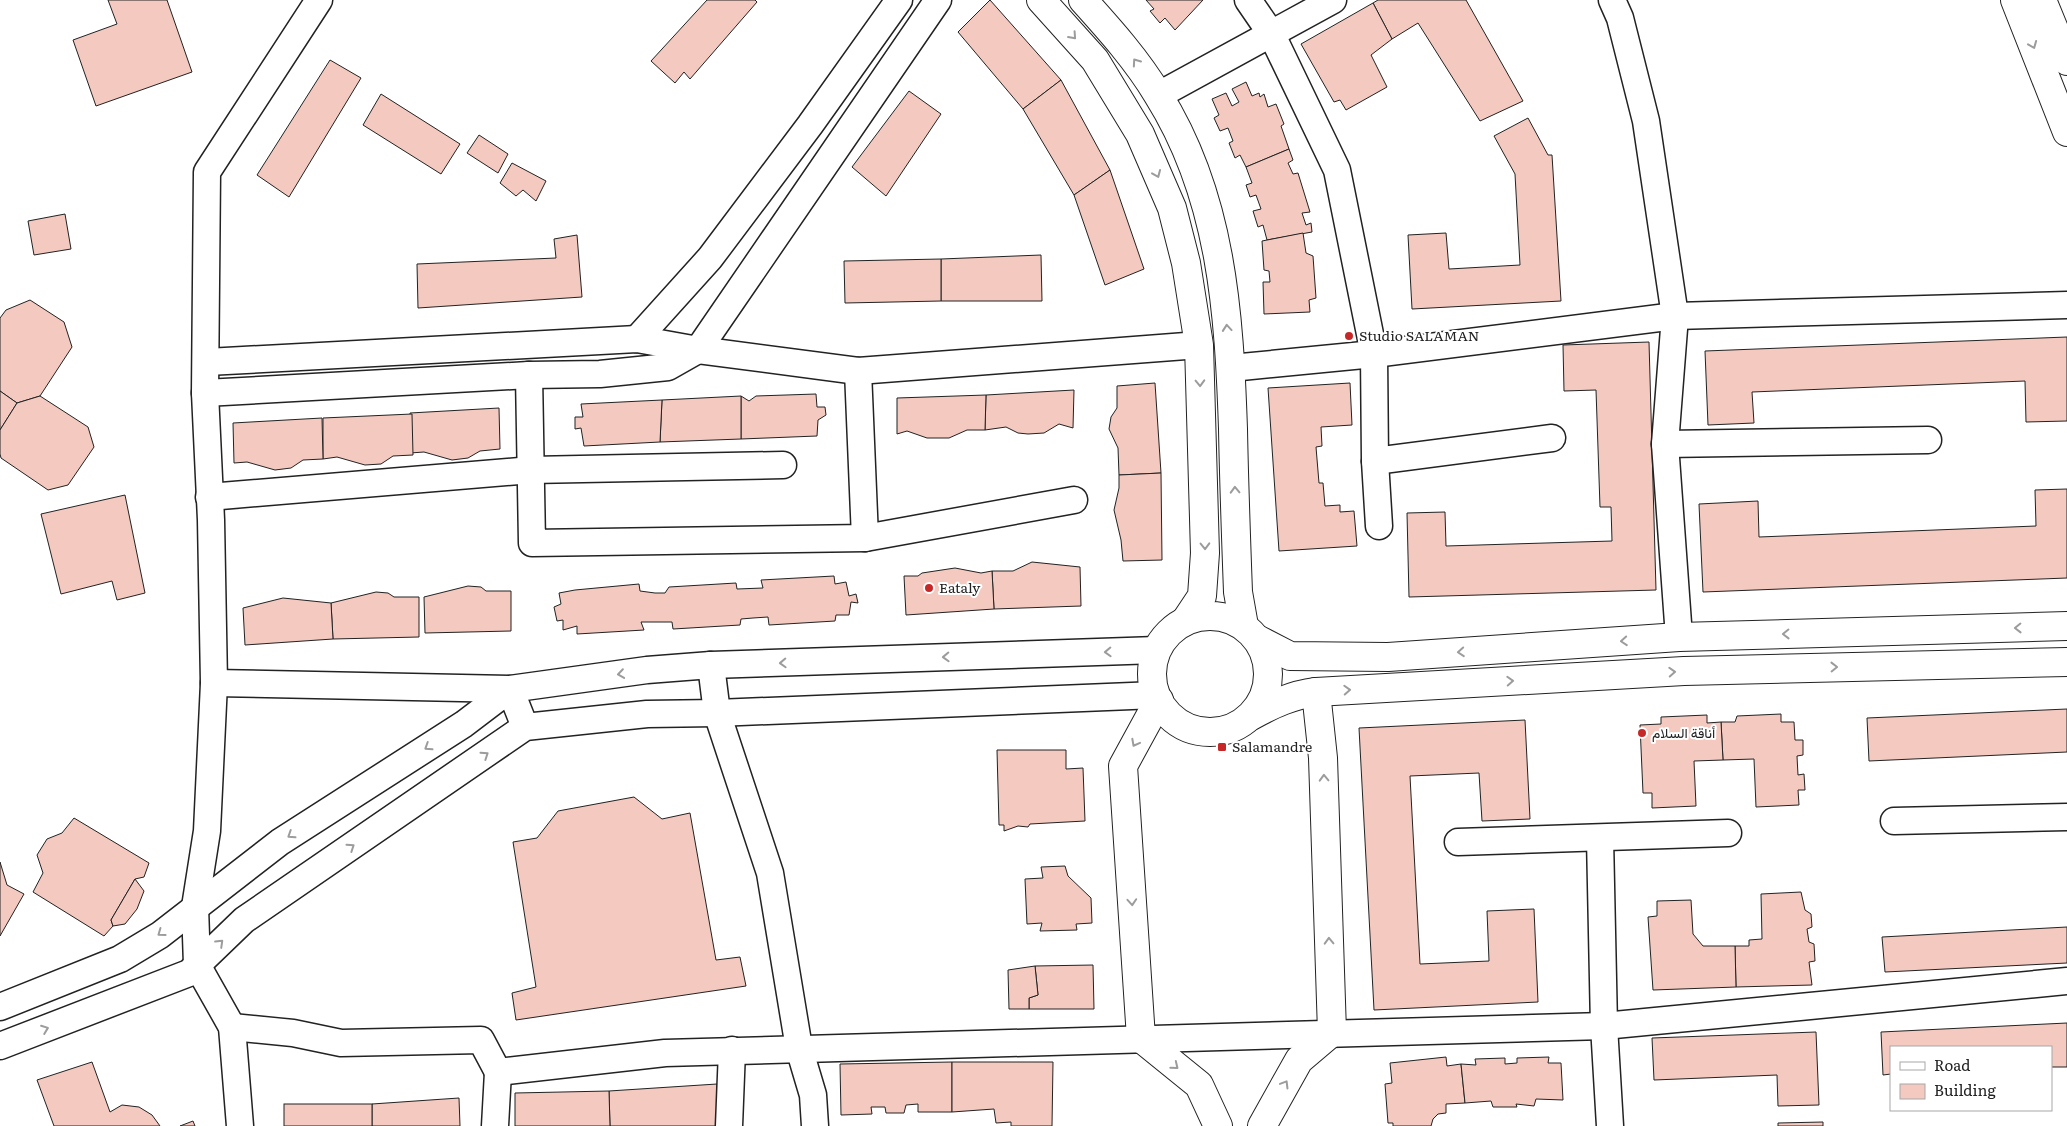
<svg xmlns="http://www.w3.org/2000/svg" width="2067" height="1126" viewBox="0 0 2067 1126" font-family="Literata,Vazirmatn,serif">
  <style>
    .building { fill: #f3c9c0; stroke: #222 }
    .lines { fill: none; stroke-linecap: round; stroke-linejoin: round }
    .street-casing { stroke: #222; stroke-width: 29 }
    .secondary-casing { stroke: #222; stroke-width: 30 }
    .street { stroke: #fff; stroke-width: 26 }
    .secondary { stroke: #fff; stroke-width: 28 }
    .oneway { stroke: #9c9c9c }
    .poi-dot { fill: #c62828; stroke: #fff; stroke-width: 2 }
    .labels { text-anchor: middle; stroke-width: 4; stroke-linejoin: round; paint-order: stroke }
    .poi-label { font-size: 14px; fill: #222; stroke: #fff; text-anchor: start }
  </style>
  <rect width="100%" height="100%" fill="#fff"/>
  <!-- building -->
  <g class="building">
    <polygon points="108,0 167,0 192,72 96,106 73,40 117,24"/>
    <polygon points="707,0 755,0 757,2 690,79 684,72 675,83 651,61"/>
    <polygon points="990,0 1061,80 1023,109 958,32"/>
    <polygon points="1146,0 1203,0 1175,30 1165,18 1160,23 1150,11 1154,9"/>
    <polygon points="1378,0 1466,0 1523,101 1480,121 1418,23 1392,39 1373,3"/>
    <polygon points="1373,3 1392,39 1371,55 1387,87 1346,110 1340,100 1334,102 1301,44"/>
    <polygon points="330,60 361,78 289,197 257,175"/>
    <polygon points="1061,80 1110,170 1074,195 1023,109"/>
    <polygon points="1246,82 1252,96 1259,93 1260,97 1264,94 1268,107 1276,104 1284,124 1281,126 1289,149 1246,167 1240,155 1235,158 1229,143 1233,141 1228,128 1220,131 1214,118 1219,115 1212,99 1226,93 1232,106 1239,102 1232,89"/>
    <polygon points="909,91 941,114 886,196 852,167"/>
    <polygon points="381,94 460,144 441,174 363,125"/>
    <polygon points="1528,118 1548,155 1552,155 1561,301 1412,309 1408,235 1446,233 1449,269 1520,265 1515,174 1494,136"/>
    <polygon points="479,135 508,154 498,173 467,153"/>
    <polygon points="1289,149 1293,160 1288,163 1293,174 1298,173 1310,212 1302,213 1306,225 1311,223 1312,232 1267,240 1263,225 1258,227 1253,211 1261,209 1256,195 1250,197 1246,185 1252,183 1246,167"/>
    <polygon points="512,163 546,181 536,201 523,190 516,196 500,183"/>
    <polygon points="1110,170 1144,269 1105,285 1074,195"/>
    <polygon points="65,214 71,249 34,255 28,221"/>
    <polygon points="1303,233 1306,253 1313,256 1316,298 1309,300 1310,312 1264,314 1263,282 1270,282 1269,271 1264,270 1262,241"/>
    <polygon points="577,235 582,297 418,308 417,264 556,258 554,239"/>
    <polygon points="1041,255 1042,301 941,301 941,259"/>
    <polygon points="941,259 941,301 845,303 844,261"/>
    <polygon points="30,300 64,322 72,347 40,396 17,403 0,391 0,318 6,310"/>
    <polygon points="2067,337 2067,421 2026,422 2025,381 1752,392 1754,423 1708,425 1705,351"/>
    <polygon points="1649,342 1656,590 1409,597 1407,513 1445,512 1446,546 1612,541 1611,507 1600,507 1596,390 1564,391 1563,345"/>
    <polygon points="1155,383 1161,473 1119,475 1118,448 1109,429 1111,417 1117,408 1117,386"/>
    <polygon points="1350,383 1352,425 1321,427 1322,446 1316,447 1319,483 1323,483 1325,506 1340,505 1340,512 1354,511 1357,546 1279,551 1268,388"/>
    <polygon points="1074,390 1073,428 1059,424 1044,433 1028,434 1018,433 1006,427 985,430 986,395"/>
    <polygon points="0,391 17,403 0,430"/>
    <polygon points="816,394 817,407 825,407 826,415 818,420 817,436 741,439 741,396 749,401 756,396"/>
    <polygon points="986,395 985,430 967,430 949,438 927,438 907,431 897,434 897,398"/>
    <polygon points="40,396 88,427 94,447 68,485 48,490 1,458 0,454 0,430 17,403"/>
    <polygon points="741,396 741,439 660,442 662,400"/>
    <polygon points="662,400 660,442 584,446 581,428 575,429 575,417 583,417 581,404"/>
    <polygon points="499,408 500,449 480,451 468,458 452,460 424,452 410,453 410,413"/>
    <polygon points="412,414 413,455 393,456 381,464 365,465 337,457 323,459 323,418"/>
    <polygon points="322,418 323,459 303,460 291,468 275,470 247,462 234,463 233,423"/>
    <polygon points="1161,473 1162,560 1123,561 1121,540 1114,510 1119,488 1119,475"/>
    <polygon points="2067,489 2067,578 1703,592 1699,504 1758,501 1759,537 2036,526 2035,490"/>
    <polygon points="125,495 145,593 117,600 112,581 61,594 41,514"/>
    <polygon points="1032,562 1080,567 1081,606 994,609 992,571 1013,571"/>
    <polygon points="955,568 981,573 992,571 994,609 906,615 904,576 918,576 922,573"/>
    <polygon points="834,576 835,584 846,582 849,596 856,594 858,603 851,602 849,615 836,615 835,621 769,625 768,617 753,618 741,619 740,625 673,629 672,622 641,622 644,630 577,634 577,626 563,630 563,620 557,621 554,607 561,604 559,593 575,590 639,584 640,591 655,593 665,593 669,587 736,583 737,589 763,588 761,580"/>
    <polygon points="468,586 481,587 486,591 511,591 511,631 425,633 424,597"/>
    <polygon points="376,592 388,593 394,597 419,597 419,637 333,639 331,603"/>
    <polygon points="283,598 331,603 333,639 245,645 243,608"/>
    <polygon points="2067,709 2067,752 1869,761 1867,718"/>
    <polygon points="1781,714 1781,722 1794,722 1795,740 1803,740 1803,755 1797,756 1798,775 1804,774 1805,790 1798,790 1799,805 1756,807 1754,759 1723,760 1721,722 1735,722 1737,716"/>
    <polygon points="1707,715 1707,723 1721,722 1723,760 1694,761 1696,806 1652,808 1652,793 1643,793 1640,725 1661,724 1661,717"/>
    <polygon points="1525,720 1530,819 1482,821 1479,773 1410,776 1420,964 1489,961 1487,911 1534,909 1538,1002 1374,1010 1359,728"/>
    <polygon points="997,750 1066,750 1066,769 1083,768 1085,821 1030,824 1028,827 1018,826 1004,831 1004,825 999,825"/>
    <polygon points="634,797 662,819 690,813 716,960 740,957 746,986 516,1020 512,993 536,987 513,842 537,838 558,811"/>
    <polygon points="74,818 149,863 144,877 135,879 111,920 113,926 104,936 33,892 43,873 37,855 47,839 62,833"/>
    <polygon points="0,862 7,885 24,894 0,936"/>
    <polygon points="1065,866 1068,876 1091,898 1092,923 1076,924 1077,930 1040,931 1042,923 1027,924 1025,879 1043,878 1041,867"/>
    <polygon points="135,879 144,891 137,909 125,924 113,926 111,920"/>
    <polygon points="1801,892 1805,910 1811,914 1812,927 1807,929 1809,942 1814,944 1815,961 1809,962 1812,985 1736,987 1735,946 1749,946 1749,940 1762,939 1761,894"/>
    <polygon points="1691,900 1693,934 1703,946 1735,946 1736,987 1653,990 1648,917 1657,916 1657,901"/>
    <polygon points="2067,927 2067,963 1885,972 1882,937"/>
    <polygon points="1093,965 1094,1009 1029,1009 1029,998 1038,995 1035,966"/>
    <polygon points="1035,966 1038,995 1029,998 1029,1009 1009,1009 1008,970"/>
    <polygon points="2067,1023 2067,1067 2051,1067 2051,1047 1891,1047 1891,1074 1883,1075 1881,1032"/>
    <polygon points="1816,1032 1819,1105 1778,1106 1777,1075 1654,1080 1652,1038"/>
    <polygon points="1446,1057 1447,1066 1461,1064 1465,1103 1446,1104 1446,1113 1438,1114 1433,1119 1431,1126 1393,1126 1393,1123 1388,1123 1385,1084 1392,1083 1390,1063"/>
    <polygon points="1549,1057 1548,1063 1561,1063 1563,1100 1536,1099 1534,1106 1516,1104 1517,1107 1493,1107 1491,1101 1465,1103 1461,1064 1476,1065 1475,1059 1505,1058 1505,1064 1517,1063 1517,1058"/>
    <polygon points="92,1062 110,1112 122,1105 139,1107 152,1115 160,1126 54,1126 37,1080"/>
    <polygon points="952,1062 952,1112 918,1112 918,1104 906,1105 904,1113 886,1113 885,1107 871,1107 872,1114 841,1115 840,1064"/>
    <polygon points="952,1062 1053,1062 1052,1126 1011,1126 1011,1122 996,1123 994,1109 952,1112"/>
    <polygon points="717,1084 718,1126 610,1126 609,1091"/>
    <polygon points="609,1091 610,1126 515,1126 515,1093"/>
    <polygon points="459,1098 460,1126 372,1126 372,1104"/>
    <rect x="284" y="1104" width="88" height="22"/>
    <polygon points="193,1121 195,1126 180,1126"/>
    <polygon points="1823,1122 1823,1126 1778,1126 1778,1123"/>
  </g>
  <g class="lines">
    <defs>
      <g id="street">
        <polyline points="1248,0 1272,35 1337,170 1374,354 1375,461 1379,526"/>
        <polyline points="1612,0 1620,18 1646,121 1675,316 1665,444 1679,637"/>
        <polyline points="1159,95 1333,0"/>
        <polyline points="637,339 710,258 810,125 899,0"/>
        <polyline points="207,362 637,339 698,350 858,371 1199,345"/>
        <polyline points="1231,368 1374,354 1675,316 2067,305"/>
        <polyline points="858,371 865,538"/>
        <polyline points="529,375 532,543 865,538 1074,500"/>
        <polyline points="205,393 529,375 600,374 668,367 698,350 938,0"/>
        <polyline points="1665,444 1928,440"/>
        <polyline points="1375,461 1552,438"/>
        <polyline points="209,497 531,470 783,465"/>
        <polyline points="711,665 717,713 770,873 799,1048 813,1095 815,1126"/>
        <polyline points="214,683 510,689 647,670 711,665 1157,650"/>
        <polyline points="1894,821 2067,817"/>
        <polyline points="1600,838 1604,1026 1610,1126"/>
        <polyline points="1458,842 1728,833"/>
        <polyline points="0,1007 120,959 160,935 280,842 464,724 510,689 525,727"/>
        <polyline points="232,1027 293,1033 341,1043 481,1040 498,1072 665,1053 1604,1026 2067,981"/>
        <polyline points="0,1046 189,973 244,920 525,727 647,714 717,713 1156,695"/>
        <polyline points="240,1126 232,1027 197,965 195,907 207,831 214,683 211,520 205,393 207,172 319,0"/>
        <polyline points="495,1126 498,1072"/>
        <polyline points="729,1126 732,1050"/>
      </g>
      <g id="secondary">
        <polyline points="1041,0 1095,60 1140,134 1172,208 1186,263 1199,345 1205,553 1202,596 1186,620"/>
        <path d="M1083,0C1110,30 1137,60 1158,95C1222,197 1229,313 1233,429C1234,484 1236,538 1238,592L1244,626"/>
        <polyline points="2015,0 2067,132"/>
        <polyline points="2042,0 2067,61"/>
        <circle cx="1210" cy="674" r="58"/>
        <polyline points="1259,640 1290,656 1388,657 1679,637 2067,626"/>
        <polyline points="1159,700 1123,766 1141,1038 1199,1085 1218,1126"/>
        <path d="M1251,716C1273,704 1292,695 1316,692L1684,671L2067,662"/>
        <polyline points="1262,1126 1299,1060 1332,1032 1323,758 1316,692"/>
      </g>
    </defs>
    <!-- street casing -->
    <use href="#street" class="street-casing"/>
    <!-- secondary casing -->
    <use href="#secondary" class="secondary-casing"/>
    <!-- street -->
    <use href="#street" class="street"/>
    <!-- secondary -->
    <use href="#secondary" class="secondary"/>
  </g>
  <!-- one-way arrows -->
  <defs><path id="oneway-chevron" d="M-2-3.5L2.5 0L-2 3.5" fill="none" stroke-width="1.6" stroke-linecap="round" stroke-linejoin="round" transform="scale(1.25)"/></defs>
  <g class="oneway">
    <use href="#oneway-chevron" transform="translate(1073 36) rotate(48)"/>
    <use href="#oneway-chevron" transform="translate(2033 45) rotate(68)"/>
    <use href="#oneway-chevron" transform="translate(1136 62) rotate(-125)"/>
    <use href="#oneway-chevron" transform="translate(1157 174) rotate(67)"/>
    <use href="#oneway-chevron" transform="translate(1227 328) rotate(-95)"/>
    <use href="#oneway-chevron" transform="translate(1200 383) rotate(88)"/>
    <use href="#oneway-chevron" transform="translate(1235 490) rotate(-92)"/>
    <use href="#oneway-chevron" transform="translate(1205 546) rotate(89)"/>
    <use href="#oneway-chevron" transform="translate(2018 628) rotate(179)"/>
    <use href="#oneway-chevron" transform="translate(1786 634) rotate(179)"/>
    <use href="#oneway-chevron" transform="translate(1624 641) rotate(176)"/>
    <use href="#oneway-chevron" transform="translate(1108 652) rotate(178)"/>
    <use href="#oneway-chevron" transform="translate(1461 652) rotate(176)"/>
    <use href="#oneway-chevron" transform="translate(946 657) rotate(178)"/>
    <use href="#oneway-chevron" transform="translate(783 663) rotate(178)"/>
    <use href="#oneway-chevron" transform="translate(1834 667) rotate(-1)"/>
    <use href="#oneway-chevron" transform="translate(1672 672) rotate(-3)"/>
    <use href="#oneway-chevron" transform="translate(621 674) rotate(172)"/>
    <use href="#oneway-chevron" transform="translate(1510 681) rotate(-3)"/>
    <use href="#oneway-chevron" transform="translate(1347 690) rotate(-3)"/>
    <use href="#oneway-chevron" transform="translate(1135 743) rotate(118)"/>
    <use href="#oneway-chevron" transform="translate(428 747) rotate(147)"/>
    <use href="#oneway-chevron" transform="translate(485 755) rotate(-34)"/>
    <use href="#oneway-chevron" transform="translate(1324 778) rotate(-92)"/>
    <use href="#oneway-chevron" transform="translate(291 835) rotate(147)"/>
    <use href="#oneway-chevron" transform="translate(351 847) rotate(-34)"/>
    <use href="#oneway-chevron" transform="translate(1132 902) rotate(86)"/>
    <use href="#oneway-chevron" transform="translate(161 933) rotate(144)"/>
    <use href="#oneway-chevron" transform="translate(1329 941) rotate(-92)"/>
    <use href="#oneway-chevron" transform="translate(220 943) rotate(-44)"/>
    <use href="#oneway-chevron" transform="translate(45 1029) rotate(-21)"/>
    <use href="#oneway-chevron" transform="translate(1175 1066) rotate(39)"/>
    <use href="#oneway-chevron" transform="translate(1285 1084) rotate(-59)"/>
  </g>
  <!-- markers -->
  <g class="poi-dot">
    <circle cx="1349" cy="336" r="5"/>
    <circle cx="929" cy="588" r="5"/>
    <circle cx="1642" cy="733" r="5"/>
    <rect x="1217" y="742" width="10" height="10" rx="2.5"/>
  </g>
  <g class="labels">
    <!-- poi labels -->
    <g class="poi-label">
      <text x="1359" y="341">Studio SALAMAN</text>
      <text x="939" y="593">Eataly</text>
      <text x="1652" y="738">أناقة السلام</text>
      <text x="1232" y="752">Salamandre</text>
    </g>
  </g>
  <!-- legend -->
  <rect x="1890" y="1046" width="162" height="65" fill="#ffffff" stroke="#a7a7a7"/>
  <rect x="1900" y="1062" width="25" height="8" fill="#ffffff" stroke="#a7a7a7"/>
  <text x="1934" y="1071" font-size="15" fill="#222222">Road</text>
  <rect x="1900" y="1084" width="25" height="15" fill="#f3c9c0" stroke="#a7a7a7"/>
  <text x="1934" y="1096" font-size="15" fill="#222222">Building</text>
</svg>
